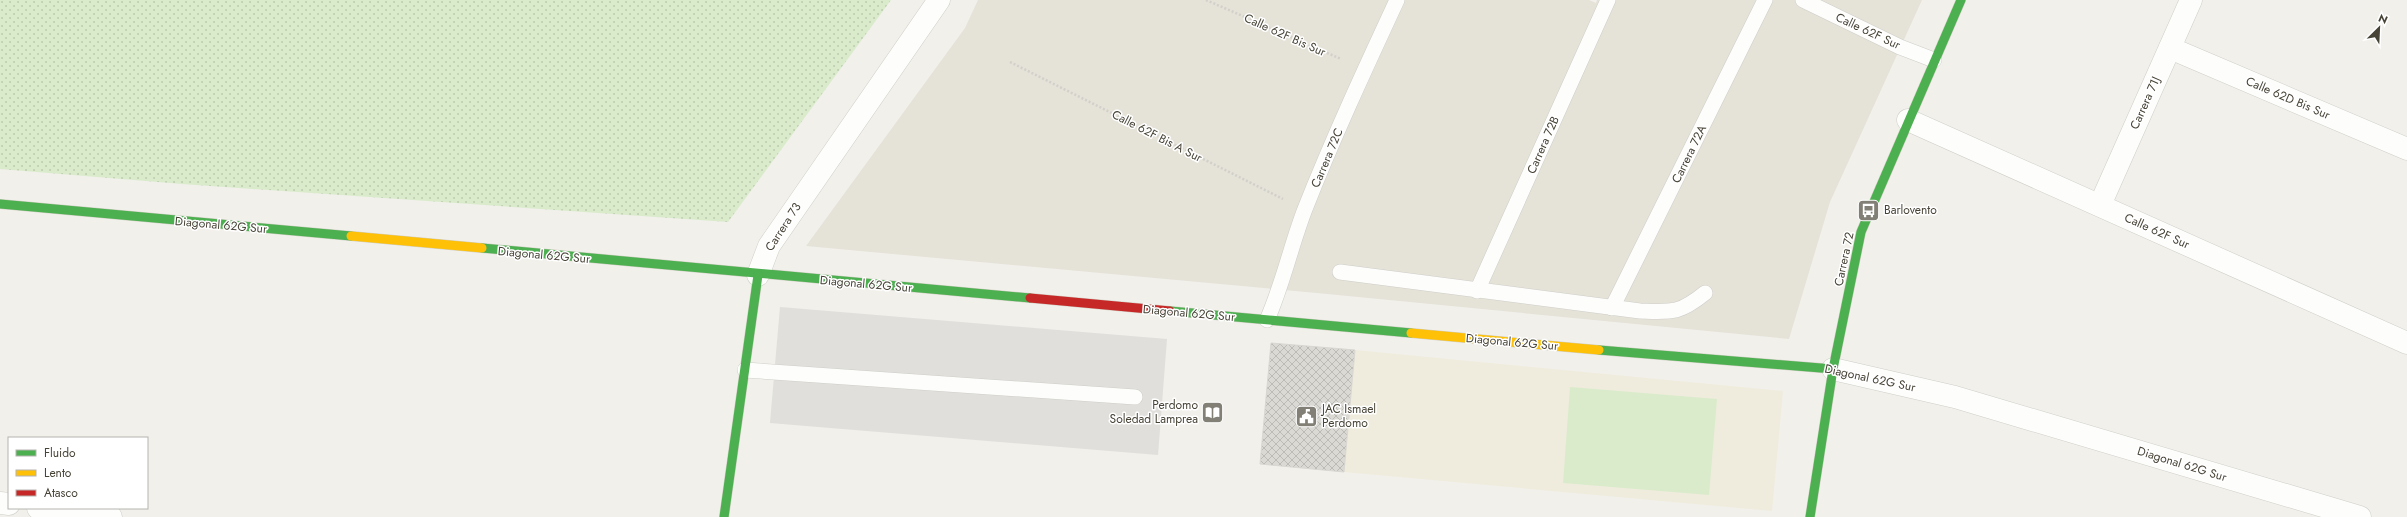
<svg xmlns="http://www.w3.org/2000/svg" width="2407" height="517" viewBox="0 0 2407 517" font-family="Jost,sans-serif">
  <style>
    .residential { fill: #e5e2d8 }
    .education { fill: #efecdd }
    .grass { fill: url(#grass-dots) }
    .garden { fill: #daebcb }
    .parking { fill: #e0dfdb }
    .building { fill: url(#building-cross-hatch); stroke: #d9d7d1 }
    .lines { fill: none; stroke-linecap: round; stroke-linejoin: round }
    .lane-casing { stroke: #cfcec8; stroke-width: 16 }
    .street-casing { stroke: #cfcec8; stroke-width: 23 }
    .fast-casing { stroke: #d0cec2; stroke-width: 10 }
    .slow-casing { stroke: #d0cec2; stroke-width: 10 }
    .jam-casing { stroke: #d0cec2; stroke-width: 10 }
    .path { stroke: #d1d0ca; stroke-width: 2.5; stroke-dasharray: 2 2; stroke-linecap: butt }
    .lane { stroke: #fdfdfc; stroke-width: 15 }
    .street { stroke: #fdfdfc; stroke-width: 22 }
    .fast { stroke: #4caf50; stroke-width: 9 }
    .slow { stroke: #ffc107; stroke-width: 9 }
    .jam { stroke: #c62828; stroke-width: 9 }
    .labels { text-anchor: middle; stroke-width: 3; stroke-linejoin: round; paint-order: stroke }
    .street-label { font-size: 12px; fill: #474337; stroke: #fff }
    .poi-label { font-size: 12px; fill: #474337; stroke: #fff; text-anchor: start }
  </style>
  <defs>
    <pattern id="grass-dots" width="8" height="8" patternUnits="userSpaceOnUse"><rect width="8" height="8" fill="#daebcb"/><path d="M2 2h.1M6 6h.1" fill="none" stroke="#bccbaf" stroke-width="1.8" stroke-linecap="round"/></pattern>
    <pattern id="building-cross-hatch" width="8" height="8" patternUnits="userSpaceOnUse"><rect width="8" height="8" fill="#dad9d3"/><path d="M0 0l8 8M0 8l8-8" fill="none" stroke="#bcbbb6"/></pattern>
  </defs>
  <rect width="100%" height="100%" fill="#f1f0eb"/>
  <!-- residential -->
  <polygon class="residential" points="978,0 1589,0 1596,3 1597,0 1922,0 1830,202 1789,339 1317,293 806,246 965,28"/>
  <!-- education -->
  <polygon class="education" points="1355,350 1783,391 1772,511 1344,472"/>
  <!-- grass -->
  <polygon class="grass" points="0,0 891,0 728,222 182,184 0,169"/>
  <!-- garden -->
  <polygon class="garden" points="1570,387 1717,399 1709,495 1563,483"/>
  <!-- parking -->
  <polygon class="parking" points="780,307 1167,339 1158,455 770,423"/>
  <!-- building -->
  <polygon class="building" points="1271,343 1355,350 1344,472 1260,464"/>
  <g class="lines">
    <defs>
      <g id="lane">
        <polyline points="1803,0 1900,47 1934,60"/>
        <path d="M1340,272L1640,311C1672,312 1679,314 1705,293"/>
        <polyline points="1477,291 1608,0"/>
        <polyline points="1612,308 1765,0"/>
        <path d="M1267,320C1283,284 1291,245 1305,209C1333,138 1365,69 1397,0"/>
        <polyline points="745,370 1135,397"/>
      </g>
      <g id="street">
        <polyline points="2170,48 2407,149"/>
        <polyline points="1908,120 2407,343"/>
        <polyline points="2100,205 2191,0"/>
        <polyline points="758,275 769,246 939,0"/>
        <polyline points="1833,369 1955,397 2360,517"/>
        <polyline points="0,503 9,504"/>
        <polyline points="38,508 111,517"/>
      </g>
      <g id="fast">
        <polyline points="0,204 351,236"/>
        <polyline points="482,248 1030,298"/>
        <polyline points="1170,311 1411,333"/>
        <polyline points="1599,350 1833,369"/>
        <polyline points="724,517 758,275"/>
        <polyline points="1810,517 1833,369 1861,232 1961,0"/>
      </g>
      <g id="slow">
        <polyline points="351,236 482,248"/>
        <polyline points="1411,333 1599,350"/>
      </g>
      <polyline id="jam" points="1030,298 1170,311"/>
    </defs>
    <!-- lane casing -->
    <use href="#lane" class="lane-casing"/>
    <!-- street casing -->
    <use href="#street" class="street-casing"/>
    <!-- fast casing -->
    <use href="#fast" class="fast-casing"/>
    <!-- slow casing -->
    <use href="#slow" class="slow-casing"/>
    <!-- jam casing -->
    <use href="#jam" class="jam-casing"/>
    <!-- path -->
    <g class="path">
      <polyline points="1206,0 1341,59"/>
      <polyline points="1010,62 1283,199"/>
    </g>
    <!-- lane -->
    <use href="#lane" class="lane"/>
    <!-- street -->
    <use href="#street" class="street"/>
    <!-- fast -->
    <use href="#fast" class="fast"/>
    <!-- slow -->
    <use href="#slow" class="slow"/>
    <!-- jam -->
    <use href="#jam" class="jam"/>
  </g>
  <!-- icons -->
  <defs>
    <symbol id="bus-square" viewBox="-11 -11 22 22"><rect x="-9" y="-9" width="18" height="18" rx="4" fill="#828076" stroke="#fff"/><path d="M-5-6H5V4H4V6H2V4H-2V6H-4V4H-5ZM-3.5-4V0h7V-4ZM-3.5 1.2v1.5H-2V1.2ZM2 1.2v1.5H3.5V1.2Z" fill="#fff"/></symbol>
    <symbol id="library-square" viewBox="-11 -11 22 22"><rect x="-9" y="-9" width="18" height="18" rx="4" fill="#828076" stroke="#fff"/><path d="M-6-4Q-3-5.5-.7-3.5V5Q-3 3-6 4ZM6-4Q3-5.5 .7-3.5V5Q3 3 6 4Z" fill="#fff"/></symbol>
    <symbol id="civic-square" viewBox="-11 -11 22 22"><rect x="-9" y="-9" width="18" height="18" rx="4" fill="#828076" stroke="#fff"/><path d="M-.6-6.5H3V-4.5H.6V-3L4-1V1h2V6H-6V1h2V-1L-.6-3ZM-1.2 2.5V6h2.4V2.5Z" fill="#fff"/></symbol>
  </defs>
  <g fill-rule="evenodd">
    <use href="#bus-square" x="1856" y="198" width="25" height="25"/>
    <use href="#library-square" x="1200" y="400" width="25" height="25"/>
    <use href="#civic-square" x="1294" y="404" width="25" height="25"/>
  </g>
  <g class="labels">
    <!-- street labels -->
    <g class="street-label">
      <text transform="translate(1868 31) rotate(25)" y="4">Calle 62F Sur</text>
      <text transform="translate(1285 35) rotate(24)" y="4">Calle 62F Bis Sur</text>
      <text transform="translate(2288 98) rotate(23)" y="4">Calle 62D Bis Sur</text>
      <text transform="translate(2145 103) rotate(-66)" y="4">Carrera 71J</text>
      <text transform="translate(1157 136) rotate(27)" y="4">Calle 62F Bis A Sur</text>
      <text transform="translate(1543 145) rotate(-66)" y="4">Carrera 72B</text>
      <text transform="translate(1689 154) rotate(-64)" y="4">Carrera 72A</text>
      <text transform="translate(1327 158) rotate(-67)" y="4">Carrera 72C</text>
      <text transform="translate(221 225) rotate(5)" y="4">Diagonal 62G Sur</text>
      <text transform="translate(783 227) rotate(-57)" y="4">Carrera 73</text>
      <text transform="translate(2157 231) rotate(24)" y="4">Calle 62F Sur</text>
      <text transform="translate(544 255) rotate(5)" y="4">Diagonal 62G Sur</text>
      <text transform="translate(1844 259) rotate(-78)" y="4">Carrera 72</text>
      <text transform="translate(866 284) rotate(5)" y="4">Diagonal 62G Sur</text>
      <text transform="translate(1189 313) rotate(5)" y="4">Diagonal 62G Sur</text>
      <text transform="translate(1512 342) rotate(5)" y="4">Diagonal 62G Sur</text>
      <text transform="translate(1870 378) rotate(12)" y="4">Diagonal 62G Sur</text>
      <text transform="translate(2182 464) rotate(17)" y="4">Diagonal 62G Sur</text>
    </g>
    <!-- poi labels -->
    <g class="poi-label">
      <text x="1884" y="214">Barlovento</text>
      <text x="1198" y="409" text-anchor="end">Perdomo<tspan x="1198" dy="14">Soledad Lamprea</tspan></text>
      <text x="1322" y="413">JAC Ismael<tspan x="1322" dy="14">Perdomo</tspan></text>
    </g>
  </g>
  <!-- legend -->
  <rect x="8" y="437" width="140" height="72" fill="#ffffff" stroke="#b5b4af"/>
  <rect x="16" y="450" width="20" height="6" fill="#4caf50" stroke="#b5b4af"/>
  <text x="44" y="457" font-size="12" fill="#474337">Fluido</text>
  <rect x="16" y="470" width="20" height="6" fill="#ffc107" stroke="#b5b4af"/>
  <text x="44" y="477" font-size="12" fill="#474337">Lento</text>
  <rect x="16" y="490" width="20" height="6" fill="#c62828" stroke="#b5b4af"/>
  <text x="44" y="497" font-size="12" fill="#474337">Atasco</text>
  <!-- north arrow -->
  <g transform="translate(2379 28) rotate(24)" stroke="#ffffff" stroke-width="3" paint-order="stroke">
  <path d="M0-3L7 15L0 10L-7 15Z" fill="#474337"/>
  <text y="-6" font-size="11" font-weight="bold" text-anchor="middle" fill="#474337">N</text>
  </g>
</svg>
